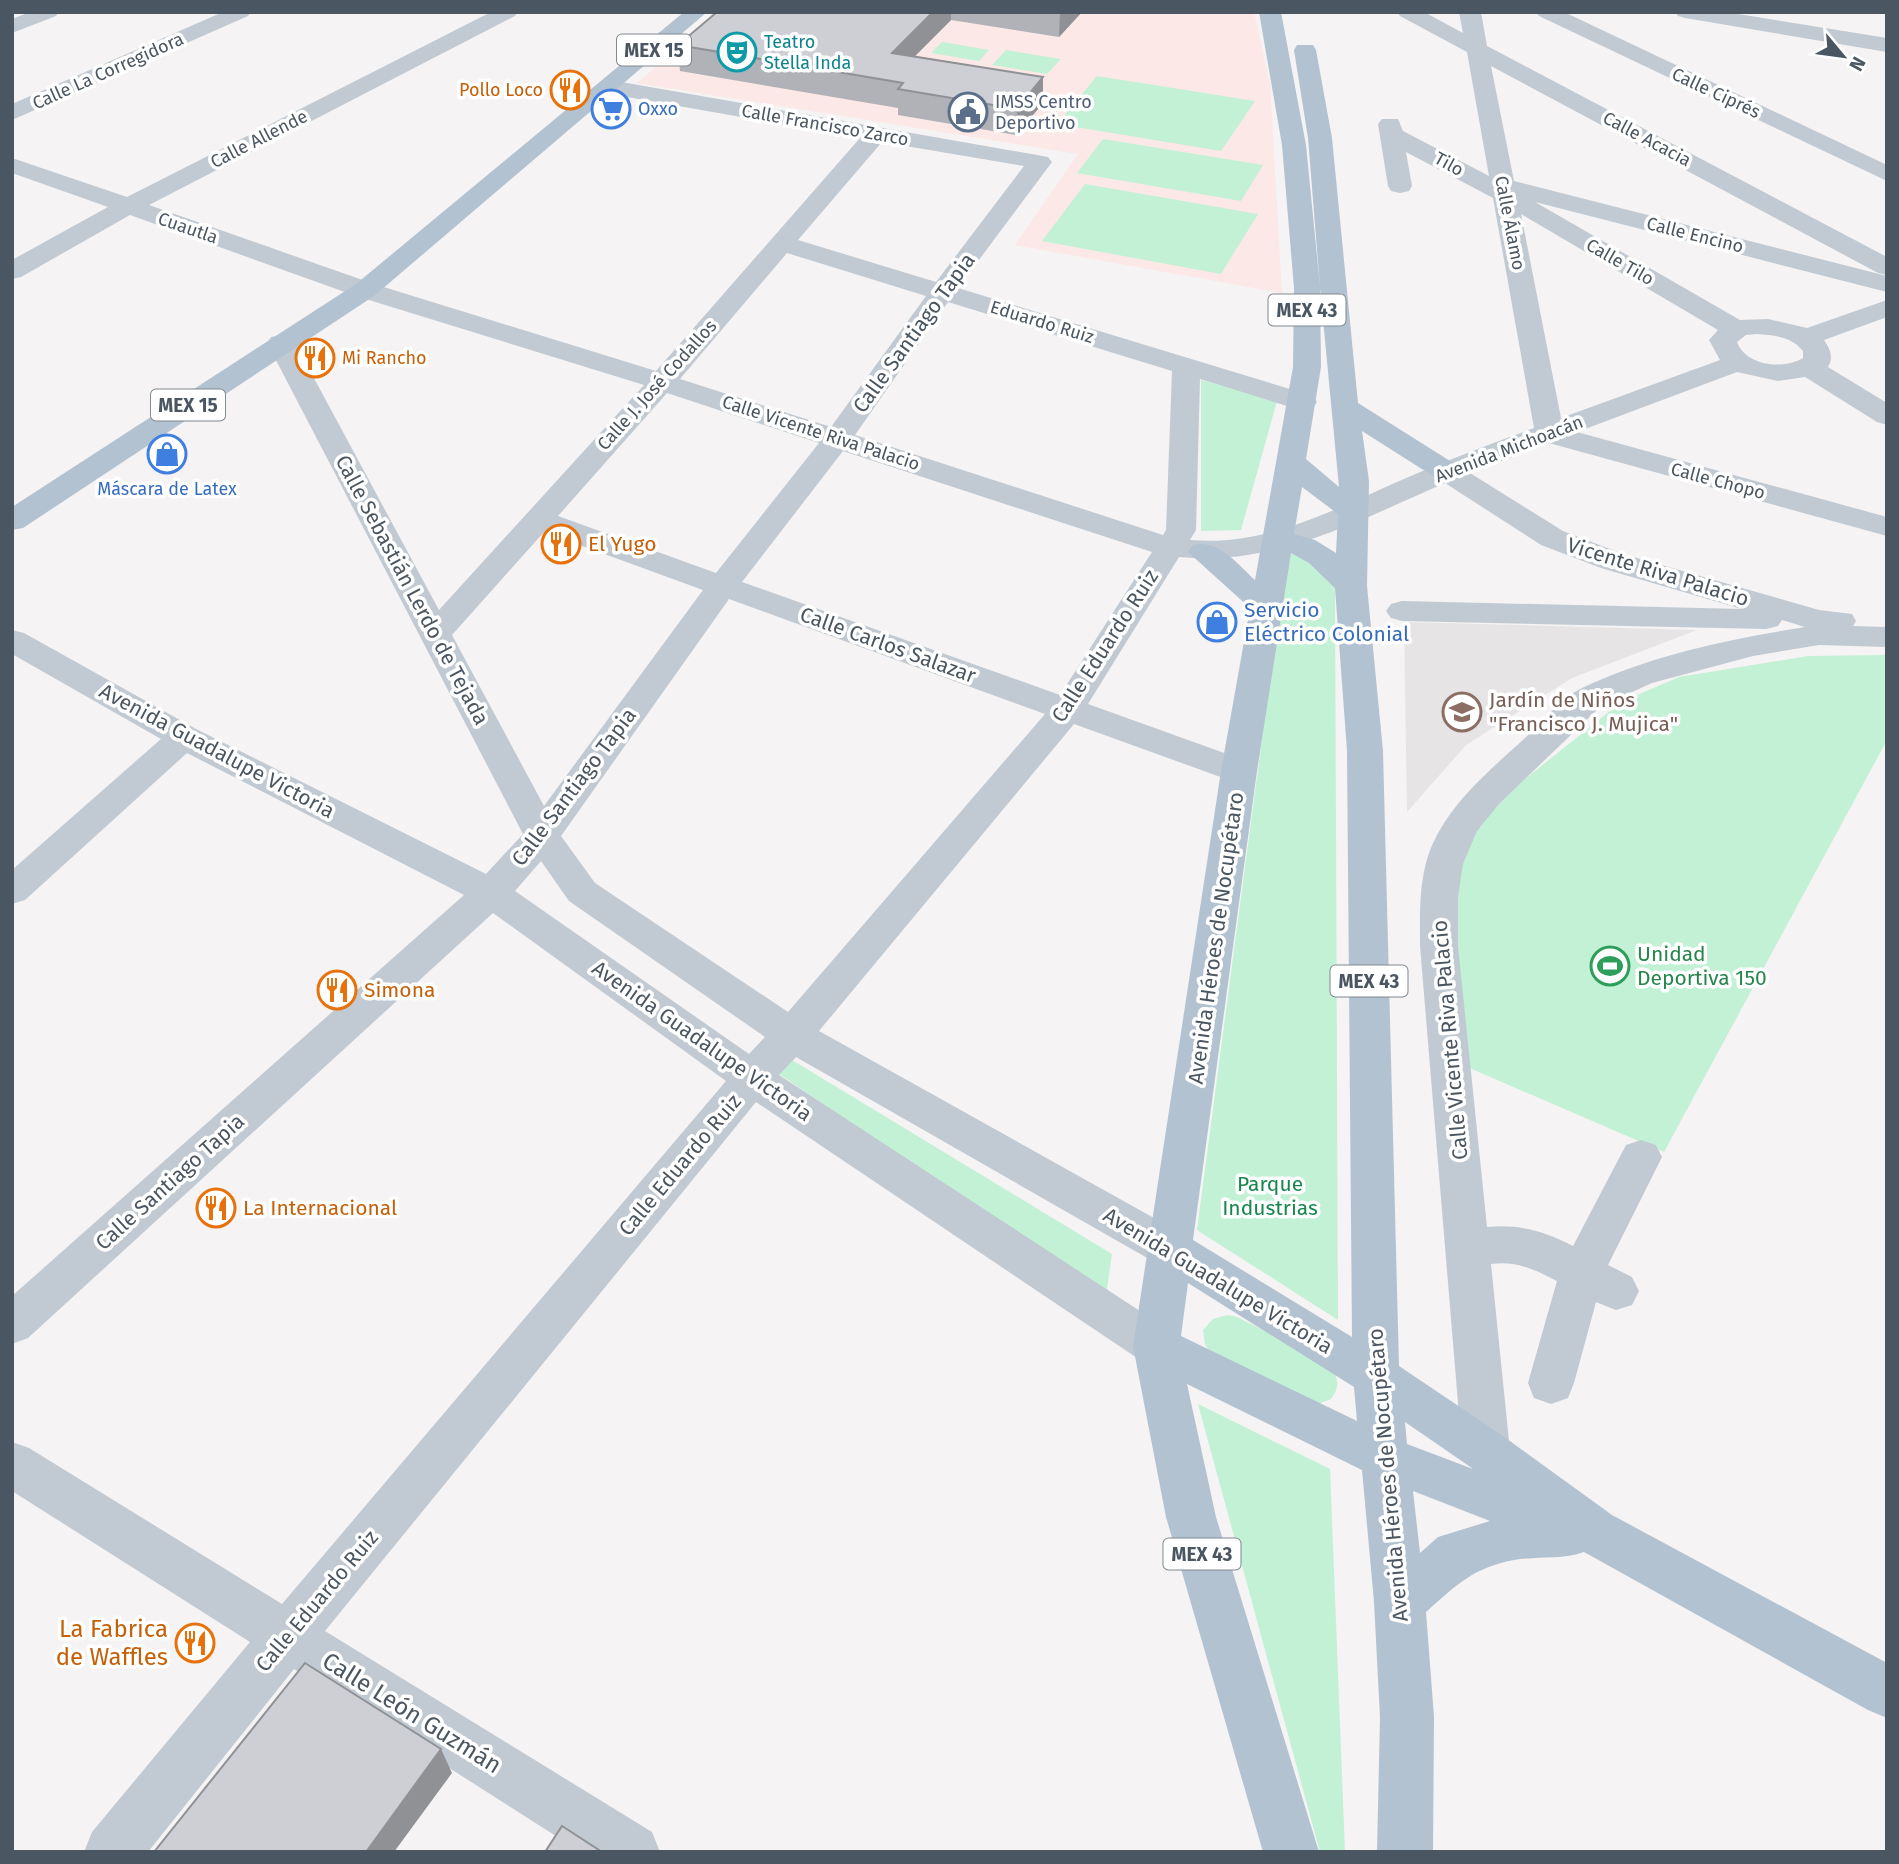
<svg xmlns="http://www.w3.org/2000/svg" width="1899" height="1864" viewBox="0 0 1899 1864" font-family="'Fira Sans',sans-serif">
  <style>
    .education { fill: #e6e4e5 }
    .medical { fill: #fce8e6 }
    .green { fill: #c3f1d5 }
    .lines { fill: none; stroke-linecap: round; stroke-linejoin: round }
    .minor { fill: #c1cad2; fill-rule: evenodd }
    .major { fill: #b3c2d1; fill-rule: evenodd }
    .wall { fill: #b0b2b7 }
    .shaded-wall { fill: #909195 }
    .building { fill: #cdcfd5; stroke: #909195; stroke-width: 2 }
    .labels { text-anchor: middle; stroke-width: 7; stroke-linejoin: round; paint-order: stroke }
    .far-culture-label { font-size: 18px; fill: #0d838f; stroke: #fff; text-anchor: start }
    .far-street-label { font-size: 18px; fill: #4a5661; stroke: #fff }
    .far-food-label { font-size: 18px; fill: #c56008; stroke: #fff; text-anchor: end }
    .far-service-label { font-size: 18px; fill: #4e5e75; stroke: #fff; text-anchor: start }
    .far-shop-label { font-size: 18px; fill: #366cbe; stroke: #fff; text-anchor: start }
    .shield { fill: #fff; stroke: #808990; stroke-width: 2 }
    .shield-label { font-size: 19px; font-weight: bold; fill: #4a5661 }
    .street-label { font-size: 21px; fill: #4a5661; stroke: #fff }
    .food-label { font-size: 21px; fill: #c56008; stroke: #fff; text-anchor: start }
    .shop-label { font-size: 21px; fill: #366cbe; stroke: #fff; text-anchor: start }
    .education-label { font-size: 21px; fill: #785e54; stroke: #fff; text-anchor: start }
    .leisure-label { font-size: 21px; fill: #27864d; stroke: #fff; text-anchor: start }
    .park-label { font-size: 21px; fill: #17864f; stroke: #fff }
    .near-food-label { font-size: 24px; fill: #c56008; stroke: #fff; text-anchor: end }
    .near-street-label { font-size: 24px; fill: #4a5661; stroke: #fff }
  </style>
  <rect width="100%" height="100%" fill="#f5f3f3"/>
  <!-- education -->
  <polygon class="education" points="1404,622 1697,630 1572,678 1466,745 1407,812"/>
  <!-- medical -->
  <polygon class="medical" points="721,12 1254,12 1270,85 1282,293 1015,245 1078,154 637,83"/>
  <!-- green -->
  <g class="green">
    <polygon points="942,42 943,42 989,50 979,61 931,53"/>
    <polygon points="1006,50 1061,59 1047,74 992,65"/>
    <polygon points="1097,76 1255,101 1221,151 1057,124"/>
    <polygon points="1103,139 1263,165 1241,201 1077,173"/>
    <polygon points="1085,184 1258,214 1221,274 1042,241"/>
    <polygon points="1201,380 1277,401 1241,530 1201,531"/>
    <polygon points="1299,549 1335,587 1338,1320 1197,1230 1287,550"/>
    <polygon points="1887,655 1887,740 1664,1152 1458,1063 1452,869 1484,812 1621,702 1679,677 1808,656"/>
    <polygon points="792,1060 1112,1254 1106,1296 779,1074"/>
    <path d="M1228,1315L1237,1317C1256,1327 1324,1358 1334,1373C1340,1383 1337,1391 1331,1399L1315,1405L1209,1351L1205,1344L1203,1330L1213,1319Z"/>
    <polygon points="1198,1404 1330,1469 1345,1852 1320,1852"/>
  </g>
  <g class="lines">
    <!-- minor -->
    <g class="minor">
      <polygon points="30,12 59,12 56,16 12,33 12,19"/>
      <polygon points="223,12 251,12 248,16 12,120 12,104"/>
      <path d="M491,12H518L515,16L149,205L374,284L656,371L860,138L610,94L602,92L599,87L602,82L610,80L1048,157L1052,162L958,288L1313,396L1317,402L1313,408L1303,411L1200,379L1196,530L1190,540C1267,547 1337,508 1404,479C1447,460 1491,444 1534,428L1493,198L1406,152L1412,186L1409,191L1400,193L1391,191L1388,186L1378,124L1382,119H1398L1403,131L1489,176L1467,52L1400,16L1397,12H1424L1463,33L1459,12H1481L1487,46L1887,257V275L1878,273L1491,66L1514,181L1887,276V292L1535,202L1740,320L1768,319L1807,328L1887,300V317L1824,340C1830,349 1834,357 1828,367L1887,403V425L1877,422L1805,377L1778,381L1737,372L1577,432L1887,517V536L1549,443L1470,473L1563,531L1623,554L1819,610L1852,614L1856,621L1853,626L1887,627V647L1819,645L1753,656L1652,683L1601,706L1499,804L1477,831L1463,864L1458,897V946L1487,1227C1519,1224 1544,1231 1573,1246L1626,1145L1641,1140L1656,1145L1662,1157L1608,1265L1632,1277L1639,1291L1632,1305L1616,1310L1596,1302L1574,1383L1568,1398L1551,1404L1534,1398L1528,1383L1557,1281C1533,1269 1518,1261 1491,1264L1510,1451L1503,1466L1486,1473L1469,1466L1462,1451L1420,946C1420,919 1419,893 1425,867C1438,812 1486,774 1525,738C1540,724 1562,698 1580,689C1650,655 1730,639 1805,627L1782,620L1778,626L1766,629L1402,621L1391,618L1386,611L1391,604L1402,601L1742,609L1601,568L1541,545L1445,483C1359,520 1275,567 1179,557L1088,704L1252,763L1257,771L1252,779L1239,783L1226,779L1074,724L819,1031L1188,1237L1194,1250L1188,1263L1172,1268L1156,1263L796,1057L779,1075L1172,1332L1179,1346L1172,1360L1156,1366L1140,1360L756,1102L325,1631L652,1832L660,1852H581L294,1669L148,1852H84L92,1832L250,1642L12,1491V1442L29,1448L282,1604L726,1081L493,913L28,1338L12,1344V1296L464,895L187,753L25,900L12,904V870L161,739L12,654V630L24,633L196,729L486,874L523,834L267,343L271,337L281,335L291,337L295,343L439,610L644,385L356,296L130,215L21,277L12,279V260L108,207L12,173V158L127,197ZM882,142L1024,166L936,282L798,240ZM1521,214L1718,330L1709,340L1720,360L1561,418ZM787,253L926,296L831,427L680,379ZM948,302L1172,371L1166,530L1163,535L855,435ZM1757,334C1775,335 1792,337 1803,351V358C1783,370 1746,366 1737,342L1746,335ZM667,393L819,443L716,573L558,516ZM843,451L1152,552L1060,695L742,582ZM544,532L703,590L544,806L452,635ZM729,599L1045,714L788,1012L595,883L561,836ZM541,861L569,901L765,1037L749,1054L515,891Z"/>
      <polygon points="1536,12 1564,12 1887,165 1887,181 1539,16"/>
      <polygon points="1675,12 1726,12 1887,38 1887,52 1685,18 1678,16"/>
    </g>
    <!-- major -->
    <g class="major">
      <polygon points="684,12 707,12 374,296 23,528 12,530 12,507 356,284"/>
      <path d="M1259,12H1281L1306,145L1320,287L1308,138L1294,50L1297,45H1313L1316,50L1332,138L1358,403L1458,466L1462,472L1458,478L1447,481L1436,478L1362,431L1369,481L1367,586L1383,751L1399,1366L1503,1436L1612,1515L1887,1663V1718L1868,1710L1584,1552C1562,1560 1537,1556 1514,1560C1472,1568 1457,1585 1426,1612L1434,1717L1433,1852H1377L1380,1717L1374,1602L1362,1470L1187,1384L1216,1517L1319,1852H1263L1166,1517L1133,1346L1221,771L1250,608L1188,552L1193,545C1219,539 1237,564 1255,580L1293,367L1294,288L1282,145ZM1320,288L1339,487L1306,459L1321,367ZM1302,487L1338,514L1336,553L1315,540L1294,534ZM1291,553L1309,563L1335,588L1347,751L1352,1337L1193,1240L1257,771ZM1188,1283L1354,1387L1357,1421L1181,1336ZM1405,1422L1469,1466L1473,1469L1407,1444ZM1413,1491L1490,1521L1438,1537L1420,1553Z"/>
    </g>
  </g>
  <!-- wall -->
  <polygon class="wall" points="717,12 1082,12 1059,37 951,20 915,56 1043,77 1043,103 1016,135 898,115 898,108 680,71 678,45"/>
  <!-- shaded-wall -->
  <g class="shaded-wall">
    <polygon points="933,12 951,12 951,20 893,78 892,53"/>
    <polygon points="1060,12 1082,12 1059,37"/>
    <polygon points="1043,77 1043,103 1016,135 1017,109"/>
    <polygon points="441,1749 452,1773 394,1852 366,1852"/>
  </g>
  <!-- building -->
  <g class="building">
    <polygon points="717,12 933,12 892,53 1043,77 1017,109 898,89 903,83 678,45"/>
    <polygon points="305,1663 441,1749 366,1852 154,1852"/>
    <polygon points="562,1826 602,1852 545,1852"/>
  </g>
  <!-- icons -->
  <defs>
    <symbol id="theatre-ring" viewBox="-11 -11 22 22"><circle r="9.5" fill="#fff" stroke="#0f9aa8" stroke-width="1.5"/><path d="M-5-5.5Q0-4 5-5.5V0Q5 5 0 6Q-5 5-5 0ZM-3.3-2.5H-1v1.5H-3.3ZM1-2.5H3.3v1.5H1ZM-2.8 1Q0 5.5 2.8 1Z" fill="#0f9aa8"/></symbol>
    <symbol id="restaurant-ring" viewBox="-11 -11 22 22"><circle r="9.5" fill="#fff" stroke="#e8710a" stroke-width="1.5"/><path d="M-5-6h1v4h1v-4h1v4h1v-4h1v5L-1.5 .5V6h-2V.5L-5-1ZM5-6V6H3V1.5H1.5Q1.5-4 5-6Z" fill="#e8710a"/></symbol>
    <symbol id="supermarket-ring" viewBox="-11 -11 22 22"><circle r="9.5" fill="#fff" stroke="#3f7fe0" stroke-width="1.5"/><path d="M-6-5.5h2.5l.6 2H6L4.5 2H-2.5L-4.4-4H-6ZM-1.5 3.2a1.3 1.3 0 1 0 .1 0ZM3 3.2a1.3 1.3 0 1 0 .1 0Z" fill="#3f7fe0"/></symbol>
    <symbol id="civic-ring" viewBox="-11 -11 22 22"><circle r="9.5" fill="#fff" stroke="#5c6f8a" stroke-width="1.5"/><path d="M-.6-6.5H3V-4.5H.6V-3L4-1V1h2V6H-6V1h2V-1L-.6-3ZM-1.2 2.5V6h2.4V2.5Z" fill="#5c6f8a"/></symbol>
    <symbol id="shop-ring" viewBox="-11 -11 22 22"><circle r="9.5" fill="#fff" stroke="#3f7fe0" stroke-width="1.5"/><path d="M-5-2.5h2.3a2.7 3.5 0 0 1 5.4 0H5L5.5 6h-11ZM-1.5-2.5h3a1.5 2.3 0 0 0-3 0Z" fill="#3f7fe0"/></symbol>
    <symbol id="school-ring" viewBox="-11 -11 22 22"><circle r="9.5" fill="#fff" stroke="#8d6e63" stroke-width="1.5"/><path d="M0-5L7-2L0 1L-7-2ZM-4 1L0 2.5L4 1V4Q0 6-4 4Z" fill="#8d6e63"/></symbol>
    <symbol id="stadium-ring" viewBox="-11 -11 22 22"><circle r="9.5" fill="#fff" stroke="#2e9e5b" stroke-width="1.5"/><path d="M0-5a6.5 5 0 1 0 0 10a6.5 5 0 1 0 0-10ZM-3.5-1.8h7v3.6h-7Z" fill="#2e9e5b"/></symbol>
  </defs>
  <g fill-rule="evenodd">
    <use href="#theatre-ring" x="715" y="30" width="44" height="44"/>
    <use href="#restaurant-ring" x="548" y="68" width="44" height="44"/>
    <use href="#supermarket-ring" x="589" y="87" width="44" height="44"/>
    <use href="#civic-ring" x="946" y="90" width="44" height="44"/>
    <use href="#restaurant-ring" x="293" y="336" width="44" height="44"/>
    <use href="#shop-ring" x="145" y="432" width="44" height="44"/>
    <use href="#restaurant-ring" x="539" y="522" width="44" height="44"/>
    <use href="#shop-ring" x="1195" y="600" width="44" height="44"/>
    <use href="#school-ring" x="1440" y="690" width="44" height="44"/>
    <use href="#stadium-ring" x="1588" y="944" width="44" height="44"/>
    <use href="#restaurant-ring" x="315" y="968" width="44" height="44"/>
    <use href="#restaurant-ring" x="194" y="1186" width="44" height="44"/>
    <use href="#restaurant-ring" x="173" y="1621" width="44" height="44"/>
  </g>
  <g class="labels">
    <!-- far-culture labels -->
    <g class="far-culture-label">
      <text x="764" y="48">Teatro<tspan x="764" dy="21">Stella Inda</tspan></text>
    </g>
    <!-- far-street labels -->
    <g class="far-street-label">
      <text transform="translate(108 71) rotate(-24)" y="6">Calle La Corregidora</text>
      <text transform="translate(1716 93) rotate(25)" y="6">Calle Ciprés</text>
      <text transform="translate(825 125) rotate(10)" y="6">Calle Francisco Zarco</text>
      <text transform="translate(259 139) rotate(-27)" y="6">Calle Allende</text>
      <text transform="translate(1647 139) rotate(28)" y="6">Calle Acacia</text>
      <text transform="translate(1449 164) rotate(29)" y="6">Tilo</text>
      <text transform="translate(1510 223) rotate(79)" y="6">Calle Álamo</text>
      <text transform="translate(188 228) rotate(19)" y="6">Cuautla</text>
      <text transform="translate(1695 235) rotate(14)" y="6">Calle Encino</text>
      <text transform="translate(1620 262) rotate(30)" y="6">Calle Tilo</text>
      <text transform="translate(1042 322) rotate(17)" y="6">Eduardo Ruiz</text>
      <text transform="translate(657 385) rotate(-48)" y="6">Calle J. José Codallos</text>
      <text transform="translate(821 433) rotate(18)" y="6">Calle Vicente Riva Palacio</text>
      <text transform="translate(1509 449) rotate(-21)" y="6">Avenida Michoacán</text>
      <text transform="translate(1718 481) rotate(15)" y="6">Calle Chopo</text>
    </g>
    <!-- far-food labels -->
    <g class="far-food-label">
      <text x="543" y="96">Pollo Loco</text>
      <text x="342" y="364" text-anchor="start">Mi Rancho</text>
    </g>
    <!-- far-service labels -->
    <g class="far-service-label">
      <text x="995" y="108">IMSS Centro<tspan x="995" dy="21">Deportivo</tspan></text>
    </g>
    <!-- far-shop labels -->
    <g class="far-shop-label">
      <text x="638" y="115">Oxxo</text>
      <text x="167" y="495" text-anchor="middle">Máscara de Latex</text>
    </g>
    <!-- shield labels -->
    <g class="shield">
      <rect x="617" y="34.5" width="74" height="31" rx="5"/>
      <rect x="1268.5" y="294.5" width="77" height="31" rx="5"/>
      <rect x="151" y="389.5" width="74" height="31" rx="5"/>
      <rect x="1330.5" y="965.5" width="77" height="31" rx="5"/>
      <rect x="1163.5" y="1538.5" width="77" height="31" rx="5"/>
    </g>
    <g class="shield-label">
      <text x="654" y="57">MEX 15</text>
      <text x="1307" y="317">MEX 43</text>
      <text x="188" y="412">MEX 15</text>
      <text x="1369" y="988">MEX 43</text>
      <text x="1202" y="1561">MEX 43</text>
    </g>
    <!-- street labels -->
    <g class="street-label">
      <text transform="translate(914 333) rotate(-54)" y="7">Calle Santiago Tapia</text>
      <text transform="translate(1658 572) rotate(17)" y="7">Vicente Riva Palacio</text>
      <text transform="translate(412 590) rotate(62)" y="7">Calle Sebastián Lerdo de Tejada</text>
      <text transform="translate(888 645) rotate(20)" y="7">Calle Carlos Salazar</text>
      <text transform="translate(1105 646) rotate(-57)" y="7">Calle Eduardo Ruiz</text>
      <text transform="translate(217 751) rotate(28)" y="7">Avenida Guadalupe Victoria</text>
      <text transform="translate(574 787) rotate(-53)" y="7">Calle Santiago Tapia</text>
      <text transform="translate(1216 938) rotate(-82)" y="7">Avenida Héroes de Nocupétaro</text>
      <text transform="translate(1450 1040) rotate(-95)" y="7">Calle Vicente Riva Palacio</text>
      <text transform="translate(702 1041) rotate(35)" y="7">Avenida Guadalupe Victoria</text>
      <text transform="translate(680 1165) rotate(-50)" y="7">Calle Eduardo Ruiz</text>
      <text transform="translate(170 1182) rotate(-42)" y="7">Calle Santiago Tapia</text>
      <text transform="translate(1218 1281) rotate(31)" y="7">Avenida Guadalupe Victoria</text>
      <text transform="translate(1388 1475) rotate(-95)" y="7">Avenida Héroes de Nocupétaro</text>
      <text transform="translate(317 1601) rotate(-50)" y="7">Calle Eduardo Ruiz</text>
    </g>
    <!-- food labels -->
    <g class="food-label">
      <text x="588" y="551">El Yugo</text>
      <text x="364" y="997">Simona</text>
      <text x="243" y="1215">La Internacional</text>
    </g>
    <!-- shop labels -->
    <g class="shop-label">
      <text x="1244" y="617">Servicio<tspan x="1244" dy="24">Eléctrico Colonial</tspan></text>
    </g>
    <!-- education labels -->
    <g class="education-label">
      <text x="1489" y="707">Jardín de Niños<tspan x="1489" dy="24">"Francisco J. Mujica"</tspan></text>
    </g>
    <!-- leisure labels -->
    <g class="leisure-label">
      <text x="1637" y="961">Unidad<tspan x="1637" dy="24">Deportiva 150</tspan></text>
    </g>
    <!-- park labels -->
    <g class="park-label">
      <text x="1270" y="1191">Parque<tspan x="1270" dy="24">Industrias</tspan></text>
    </g>
    <!-- near-food labels -->
    <g class="near-food-label">
      <text x="168" y="1637">La Fabrica<tspan x="168" dy="28">de Waffles</tspan></text>
    </g>
    <!-- near-street labels -->
    <g class="near-street-label">
      <text transform="translate(412 1713) rotate(32)" y="8">Calle León Guzmán</text>
    </g>
  </g>
  <!-- border -->
  <rect width="1899" height="1864" fill="none" stroke="#4a5661" stroke-width="28"/>
  <!-- north arrow -->
  <g transform="translate(1843 56) rotate(119)" stroke="#ffffff" stroke-width="5" paint-order="stroke">
  <path d="M0-5L12 26L0 18L-12 26Z" fill="#4a5661"/>
  <text y="-10" font-size="19" font-weight="bold" text-anchor="middle" fill="#4a5661">N</text>
  </g>
</svg>
